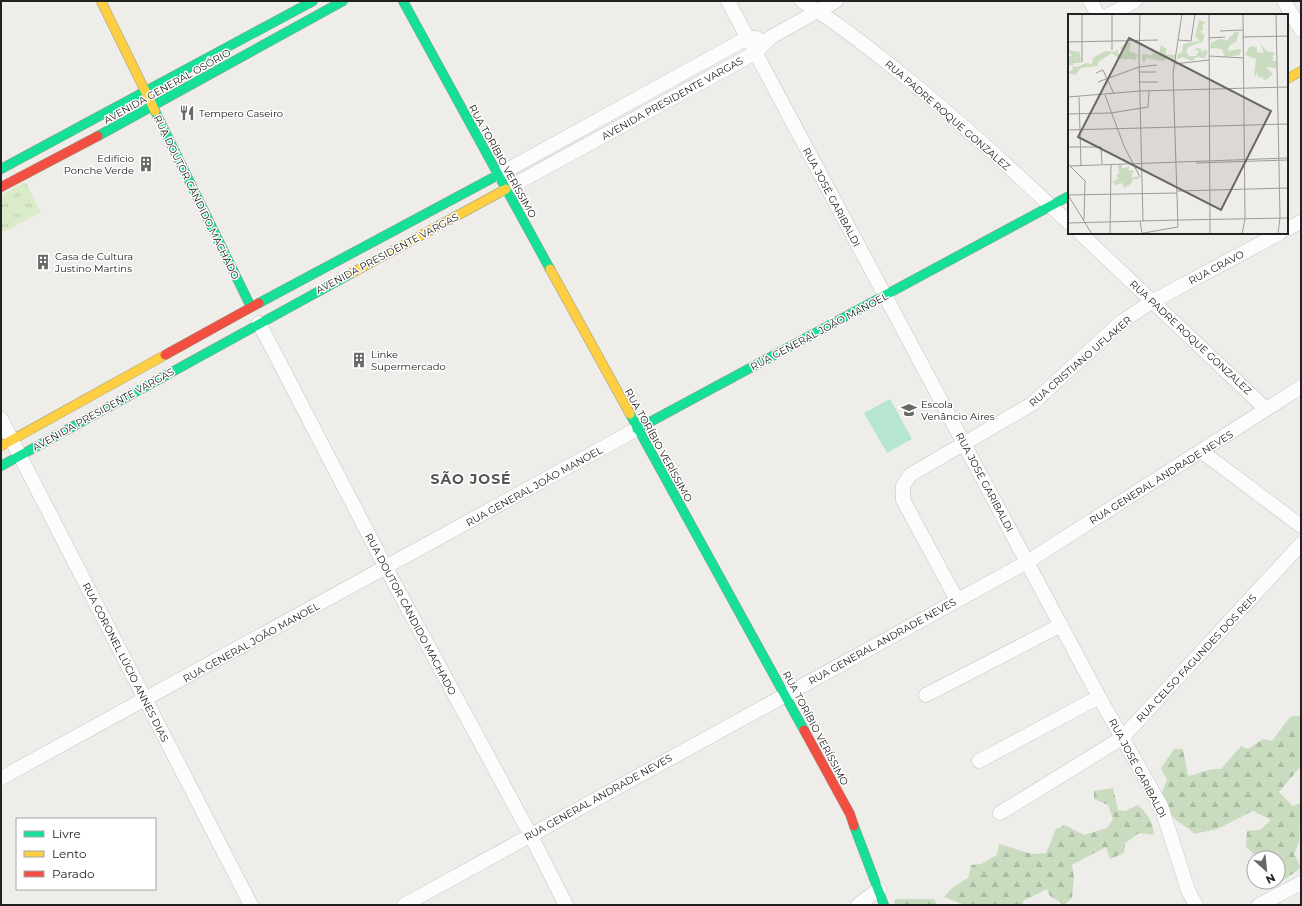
<svg xmlns="http://www.w3.org/2000/svg" width="1302" height="906" viewBox="0 0 1302 906" font-family="Montserrat,sans-serif">
  <style>
    .grass { fill: url(#grass-tufts) }
    .forest { fill: url(#forest-firs) }
    .pitch { fill: #b6e5d2 }
    .lines { fill: none; stroke-linecap: round; stroke-linejoin: round }
    .street-casing { stroke: #c6c5c4; stroke-width: 15 }
    .fast-casing { stroke: #969881; stroke-width: 10 }
    .slow-casing { stroke: #969881; stroke-width: 10 }
    .jam-casing { stroke: #969881; stroke-width: 10 }
    .street { stroke: #fdfcfc; stroke-width: 14 }
    .fast { stroke: #16e098; stroke-width: 9 }
    .slow { stroke: #ffcf43; stroke-width: 9 }
    .jam { stroke: #f24e42; stroke-width: 9 }
    .labels { text-anchor: middle; stroke-width: 3; stroke-linejoin: round; paint-order: stroke }
    .street-label { font-size: 10px; fill: #212121; stroke: #fff }
    .poi-label { font-size: 10px; fill: #212121; stroke: #fff; text-anchor: start }
    .district-label { font-size: 14px; font-weight: bold; letter-spacing: 1px; fill: #545454; stroke: #fff }
    .inset-road { fill: none; stroke: #9d9b99; stroke-width: 1 }
    .view { fill: #696867; fill-opacity: 0.15; stroke: #696867; stroke-width: 2 }
    .inset-edge { fill: none; stroke: #212121; stroke-width: 2 }
  </style>
  <defs>
    <pattern id="grass-tufts" width="24" height="20" patternUnits="userSpaceOnUse"><rect width="24" height="20" fill="#daebc9"/><path d="M3 7l-1-3M5 7V3M7 7l1-3M15 17l-1-3M17 17v-4M19 17l1-3" fill="none" stroke="#bbc9ac"/></pattern>
    <pattern id="forest-firs" width="22" height="20" patternUnits="userSpaceOnUse"><rect width="22" height="20" fill="#c9dcbf"/><path d="M5 1l3.5 6h-7zM16 11l3.5 6h-7z" fill="#acbca4"/></pattern>
  </defs>
  <rect width="100%" height="100%" fill="#efede9"/>
  <!-- grass -->
  <polygon class="grass" points="25,182 41,212 2,233 1,195"/>
  <!-- forest -->
  <g class="forest">
    <path d="M1301,716V766L1279,792L1293,806L1301,803L1299,843L1294,854L1301,868L1282,881H1278V858H1270L1269,851L1254,854L1246,847L1247,831L1260,830L1271,820L1253,811L1217,829L1194,834C1189,827 1183,826 1176,820C1169,814 1165,803 1161,795L1167,780L1161,768L1174,749H1183L1188,776C1199,774 1209,768 1221,769L1241,746L1248,749L1263,739L1272,741L1290,717Z"/>
    <path d="M1113,788L1118,810L1125,811L1138,805C1148,814 1153,822 1154,835L1139,833L1125,843L1124,853L1110,859L1106,847L1072,865L1074,877L1072,898L1064,905L1050,896L1047,889L1023,901V905H964L944,897L952,888L968,878L971,865L981,864L997,855L999,844L1032,854L1046,853L1056,829L1065,825L1084,835L1107,828L1113,819L1108,805L1094,799V791Z"/>
    <polygon points="895,899 934,899 937,905 894,905"/>
  </g>
  <!-- pitch -->
  <polygon class="pitch" points="890,399 912,439 887,453 864,413"/>
  <g class="lines">
    <defs>
      <g id="street">
        <polyline points="728,1 1099,697 1161,806 1188,890 1196,905"/>
        <path d="M802,1C838,23 872,50 905,77C962,123 1016,173 1069,223"/>
        <polyline points="1090,1 1097,13 1100,15"/>
        <polyline points="1284,1 1301,30"/>
        <polyline points="1109,15 1135,1"/>
        <polyline points="498,175 747,38 757,38"/>
        <polyline points="506,189 755,53 771,37 836,1"/>
        <polyline points="1287,229 1301,222"/>
        <polyline points="1080,233 1266,409"/>
        <polyline points="259,323 386,568 530,834 566,905"/>
        <polyline points="1,419 251,905"/>
        <polyline points="1201,451 1301,526"/>
        <polyline points="957,600 903,500 903,486 910,475 1032,404 1121,322 1153,301 1280,233"/>
        <polyline points="926,695 1061,625"/>
        <polyline points="979,761 1099,697"/>
        <polyline points="1,778 637,429"/>
        <polyline points="1000,813 1122,738 1301,544"/>
        <polyline points="404,905 1027,562 1301,387"/>
        <polyline points="858,905 879,889"/>
        <polyline points="1259,905 1301,883"/>
      </g>
      <g id="fast">
        <polyline points="403,1 550,269"/>
        <polyline points="155,111 251,307"/>
        <polyline points="98,136 343,1"/>
        <polyline points="1,169 313,1"/>
        <polyline points="259,303 498,175"/>
        <polyline points="630,414 804,730"/>
        <polyline points="637,429 1069,196"/>
        <polyline points="1,466 352,273"/>
        <polyline points="854,826 884,905"/>
      </g>
      <g id="slow">
        <polyline points="101,1 155,111"/>
        <polyline points="1287,79 1301,71"/>
        <polyline points="550,269 630,414"/>
        <polyline points="352,273 506,189"/>
        <polyline points="1,446 165,355"/>
      </g>
      <g id="jam">
        <polyline points="1,187 98,136"/>
        <polyline points="165,355 259,303"/>
        <polyline points="804,730 850,814 854,826"/>
      </g>
    </defs>
    <!-- street casing -->
    <use href="#street" class="street-casing"/>
    <!-- fast casing -->
    <use href="#fast" class="fast-casing"/>
    <!-- slow casing -->
    <use href="#slow" class="slow-casing"/>
    <!-- jam casing -->
    <use href="#jam" class="jam-casing"/>
    <!-- street -->
    <use href="#street" class="street"/>
    <!-- fast -->
    <use href="#fast" class="fast"/>
    <!-- slow -->
    <use href="#slow" class="slow"/>
    <!-- jam -->
    <use href="#jam" class="jam"/>
  </g>
  <!-- icons -->
  <defs>
    <symbol id="restaurant-bare" viewBox="-9 -9 18 18"><path d="M-5-6h1v4h1v-4h1v4h1v-4h1v5L-1.5 .5V6h-2V.5L-5-1ZM5-6V6H3V1.5H1.5Q1.5-4 5-6Z" fill="#696867" stroke="#fff" stroke-width="2.5" paint-order="stroke"/></symbol>
    <symbol id="building-bare" viewBox="-9 -9 18 18"><path d="M-4-6H4V6H1V3H-1V6H-4ZM-2.5-4.3h1.7v1.8h-1.7ZM.8-4.3h1.7v1.8H.8ZM-2.5-1h1.7V.8h-1.7ZM.8-1h1.7V.8H.8Z" fill="#696867" stroke="#fff" stroke-width="2.5" paint-order="stroke"/></symbol>
    <symbol id="school-bare" viewBox="-9 -9 18 18"><path d="M0-5L7-2L0 1L-7-2ZM-4 1L0 2.5L4 1V4Q0 6-4 4Z" fill="#696867" stroke="#fff" stroke-width="2.5" paint-order="stroke"/></symbol>
  </defs>
  <g fill-rule="evenodd">
    <use href="#restaurant-bare" x="176" y="102" width="22" height="22"/>
    <use href="#building-bare" x="135" y="153" width="22" height="22"/>
    <use href="#building-bare" x="32" y="251" width="22" height="22"/>
    <use href="#building-bare" x="348" y="349" width="22" height="22"/>
    <use href="#school-bare" x="898" y="399" width="22" height="22"/>
  </g>
  <g class="labels">
    <!-- street labels -->
    <g class="street-label">
      <text transform="translate(167 86) rotate(-29)" y="4">AVENIDA GENERAL OSÓRIO</text>
      <text transform="translate(672 98) rotate(-29)" y="4">AVENIDA PRESIDENTE VARGAS</text>
      <text transform="translate(948 115) rotate(41)" y="4">RUA PADRE ROQUE GONZALEZ</text>
      <text transform="translate(503 161) rotate(61)" y="4">RUA TORÍBIO VERÍSSIMO</text>
      <text transform="translate(197 197) rotate(64)" y="4">RUA DOUTOR CÂNDIDO MACHADO</text>
      <text transform="translate(832 197) rotate(62)" y="4">RUA JOSÉ GARIBALDI</text>
      <text transform="translate(387 253) rotate(-28)" y="4">AVENIDA PRESIDENTE VARGAS</text>
      <text transform="translate(1216 267) rotate(-28)" y="4">RUA CRAVO</text>
      <text transform="translate(819 331) rotate(-28)" y="4">RUA GENERAL JOÃO MANOEL</text>
      <text transform="translate(1191 337) rotate(43)" y="4">RUA PADRE ROQUE GONZALEZ</text>
      <text transform="translate(1080 361) rotate(-41)" y="4">RUA CRISTIANO UFLAKER</text>
      <text transform="translate(103 409) rotate(-29)" y="4">AVENIDA PRESIDENTE VARGAS</text>
      <text transform="translate(659 445) rotate(61)" y="4">RUA TORÍBIO VERÍSSIMO</text>
      <text transform="translate(1161 477) rotate(-32)" y="4">RUA GENERAL ANDRADE NEVES</text>
      <text transform="translate(985 482) rotate(62)" y="4">RUA JOSÉ GARIBALDI</text>
      <text transform="translate(534 486) rotate(-29)" y="4">RUA GENERAL JOÃO MANOEL</text>
      <text transform="translate(411 614) rotate(62)" y="4">RUA DOUTOR CÂNDIDO MACHADO</text>
      <text transform="translate(882 641) rotate(-29)" y="4">RUA GENERAL ANDRADE NEVES</text>
      <text transform="translate(251 642) rotate(-29)" y="4">RUA GENERAL JOÃO MANOEL</text>
      <text transform="translate(1196 658) rotate(-47)" y="4">RUA CELSO FAGUNDES DOS REIS</text>
      <text transform="translate(126 662) rotate(63)" y="4">RUA CORONEL LÚCIO ANNES DIAS</text>
      <text transform="translate(816 728) rotate(62)" y="4">RUA TORÍBIO VERÍSSIMO</text>
      <text transform="translate(1138 768) rotate(62)" y="4">RUA JOSÉ GARIBALDI</text>
      <text transform="translate(598 797) rotate(-29)" y="4">RUA GENERAL ANDRADE NEVES</text>
    </g>
    <!-- poi labels -->
    <g class="poi-label">
      <text x="199" y="117">Tempero Caseiro</text>
      <text x="134" y="162" text-anchor="end">Edifício<tspan x="134" dy="12">Ponche Verde</tspan></text>
      <text x="55" y="260">Casa de Cultura<tspan x="55" dy="12">Justino Martins</tspan></text>
      <text x="371" y="358">Linke<tspan x="371" dy="12">Supermercado</tspan></text>
      <text x="921" y="408">Escola<tspan x="921" dy="12">Venâncio Aires</tspan></text>
    </g>
    <!-- district labels -->
    <g class="district-label">
      <text x="471" y="484">SÃO JOSÉ</text>
    </g>
  </g>
  <!-- overview -->
  <g transform="translate(1068 14)">
    <rect width="220" height="220" fill="#efede9"/>
    <path d="M131,6L139,9L135,10V16L132,17L137,22L134,27H136L120,33L117,40L119,38L121,42H128L131,37L127,36L129,34L133,35L134,42L135,36L140,37L137,44L129,43L124,47L115,43L109,45L110,40L114,38L115,30L132,27L127,22ZM167,18H171L168,28L162,31L159,37L173,35L172,41L157,43L154,35L142,34L143,29L151,25L159,26ZM59,28L63,29L61,37L70,41L66,48V45H51L44,39L31,47L29,52L13,54L7,61L0,59L5,55L4,51L0,52V43L4,42L0,36L12,38L13,49H6L4,52L10,53L17,49L24,50L25,44L37,37L47,38L49,35L50,40L57,38L52,34ZM192,29L198,37L208,39L204,42L206,45L202,46L208,47V54L198,53L205,60L198,66L194,65L196,62L191,64L189,59L186,63L188,45L177,41L182,32L189,33V38L196,39ZM93,31L99,35L97,40L107,41L105,48L98,42L99,45L95,47L78,44L77,48H75L73,40L83,41L87,37L91,40ZM50,151H54V155L62,152L60,156L67,157L64,159V164L69,162L72,165H65L63,170L56,174L54,169L48,171L44,168L50,164L48,161L51,160Z" fill="#c9dcbf"/>
    <path class="inset-road" d="M72,0L71,43L75,207M141,0L142,220M208,0L212,204L210,220M152,17L175,16M175,23L220,22M141,24L157,23M110,26L123,27L127,0M0,28L90,26M44,36V0M141,42L176,44M14,48V0M106,50L141,46M71,58H88M28,59L35,56L46,80M30,68L71,53L89,51M71,68H90M37,81L56,132L72,163M0,83L72,77L220,73M11,83L13,151M0,100L43,99L80,93L81,77M0,116L220,110M0,133H33L34,150M128,149L220,146M0,150L17,167L16,206M2,152L220,144M109,177L220,174M0,181L109,179M0,181L24,220M110,206L220,204M72,207L74,219M0,209L110,206M42,220L43,150M70,220L110,213L105,59L114,0M174,220L177,205L175,0"/>
    <path class="view" d="M61,24L203,97L153,196L10,123Z"/>
    <rect width="220" height="220" class="inset-edge"/>
  </g>
  <!-- border -->
  <rect width="1302" height="906" fill="none" stroke="#212121" stroke-width="4"/>
  <!-- legend -->
  <rect x="16" y="818" width="140" height="72" fill="#ffffff" stroke="#a6a6a6"/>
  <rect x="24" y="831" width="20" height="6" fill="#16e098" stroke="#a6a6a6"/>
  <text x="52" y="838" font-size="12" fill="#212121">Livre</text>
  <rect x="24" y="851" width="20" height="6" fill="#ffcf43" stroke="#a6a6a6"/>
  <text x="52" y="858" font-size="12" fill="#212121">Lento</text>
  <rect x="24" y="871" width="20" height="6" fill="#f24e42" stroke="#a6a6a6"/>
  <text x="52" y="878" font-size="12" fill="#212121">Parado</text>
  <!-- north arrow -->
  <g transform="translate(1266 870) rotate(153)"><circle r="19" fill="#ffffff" stroke="#a6a6a6"/>
  <path d="M0-3L7 15L0 10L-7 15Z" fill="#696867"/>
  <text y="-6" font-size="11" font-weight="bold" text-anchor="middle" fill="#212121">N</text>
  </g>
</svg>
